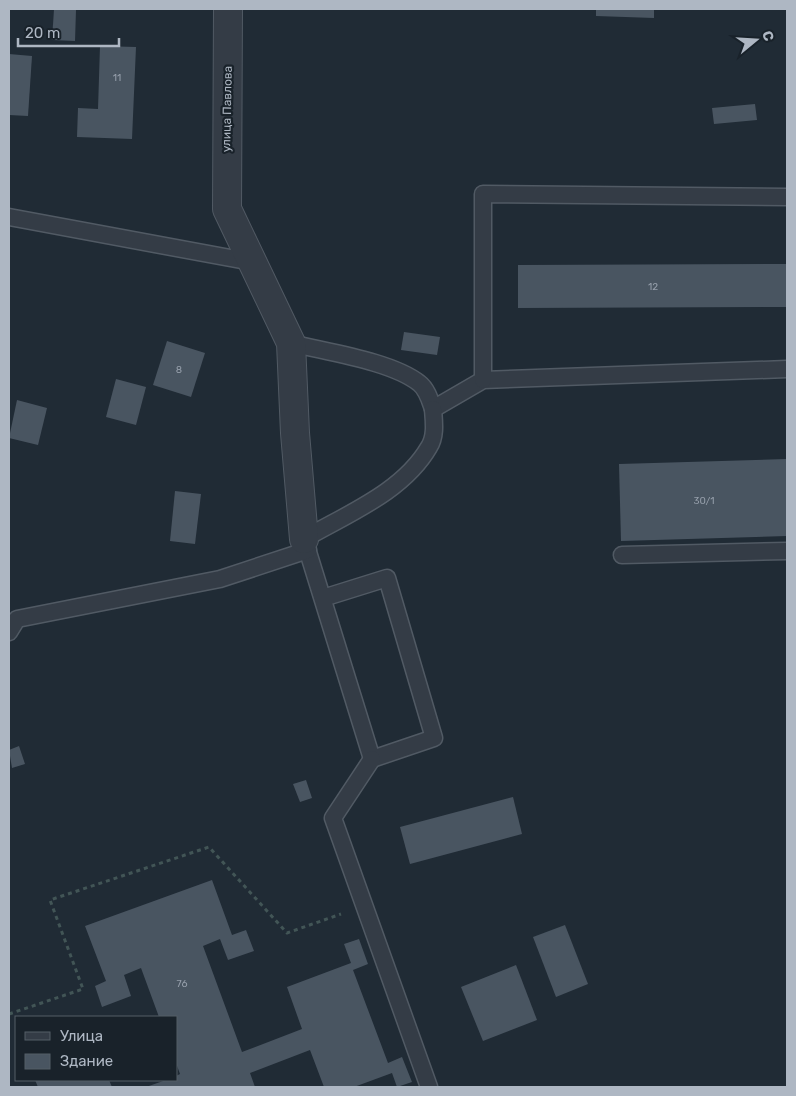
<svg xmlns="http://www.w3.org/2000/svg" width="796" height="1096" viewBox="0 0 796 1096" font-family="Rubik,sans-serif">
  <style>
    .building { fill: #495561 }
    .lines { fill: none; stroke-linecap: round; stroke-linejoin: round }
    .service-casing { stroke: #515a64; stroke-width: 19 }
    .minor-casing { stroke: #515a64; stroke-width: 30 }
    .path { stroke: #425556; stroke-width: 3; stroke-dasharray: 4 4; stroke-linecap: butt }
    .service { stroke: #343c46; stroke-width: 16 }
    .minor { stroke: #343c46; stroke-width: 28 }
    .labels { text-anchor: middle; stroke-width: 4.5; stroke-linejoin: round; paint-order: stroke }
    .number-label { font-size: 10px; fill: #959eaa }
    .street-label { font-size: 12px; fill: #aeb7c3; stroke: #19222a }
  </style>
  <rect width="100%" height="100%" fill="#202b35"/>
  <!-- building -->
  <g class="building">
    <polygon points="54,9 76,9 75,41 52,40"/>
    <polygon points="596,9 654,9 654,18 596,16"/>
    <polygon points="100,46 136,47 132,139 77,137 78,108 98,109"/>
    <polygon points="9,54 32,56 28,116 9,115"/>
    <polygon points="755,104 757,120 714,124 712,108"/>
    <polygon points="787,264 787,307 518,308 518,265"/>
    <polygon points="404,332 440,337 437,355 401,350"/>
    <polygon points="167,341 205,353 191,397 153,385"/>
    <polygon points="116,379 146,387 136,425 106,417"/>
    <polygon points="17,400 47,408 38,445 9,438"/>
    <polygon points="787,459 787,536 621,541 619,464"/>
    <polygon points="175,491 201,494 195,544 170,541"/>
    <polygon points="19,746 25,764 12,768 9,750"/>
    <polygon points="306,780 312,798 300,802 293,784"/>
    <polygon points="513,797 522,834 410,864 400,827"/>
    <polygon points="212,880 232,935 246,930 254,951 228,960 220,939 203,946 242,1052 302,1029 287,987 351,963 344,944 359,939 368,964 353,970 388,1063 402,1057 412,1082 397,1087 392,1073 354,1087 324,1087 310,1050 250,1073 255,1087 146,1087 166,1080 176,1080 176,1076 180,1074 176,1063 176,1017 159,1017 141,968 124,975 131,996 102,1007 95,986 106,981 85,926"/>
    <polygon points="565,925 588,984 556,997 533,937"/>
    <polygon points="516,965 537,1020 483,1041 461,987"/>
    <polygon points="35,1080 109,1080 112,1087 38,1087"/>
  </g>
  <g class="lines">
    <defs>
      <g id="service">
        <polyline points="9,217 252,262"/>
        <path d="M291,343C326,352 391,361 419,383C427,389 430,400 433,409L483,380L787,369"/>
        <polyline points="483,380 483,194 787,197"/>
        <polyline points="622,555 787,551"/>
        <path d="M323,598L387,578L434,738L372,759L304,539C347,514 403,492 429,447C436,436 434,422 433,409"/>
        <polyline points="9,632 17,619 220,579 308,550"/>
        <polyline points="372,759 333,818 429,1087"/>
      </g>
      <polyline id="minor" points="228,9 227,209 291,343 295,433 304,539"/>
    </defs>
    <!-- service casing -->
    <use href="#service" class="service-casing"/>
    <!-- minor casing -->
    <use href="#minor" class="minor-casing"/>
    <!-- path -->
    <polyline class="path" points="9,1014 83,989 50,900 209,847 287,933 341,914"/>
    <!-- service -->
    <use href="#service" class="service"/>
    <!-- minor -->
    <use href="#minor" class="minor"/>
  </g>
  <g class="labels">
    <!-- number labels -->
    <g class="number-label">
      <text x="117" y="81">11</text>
      <text x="653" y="290">12</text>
      <text x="179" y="373">8</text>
      <text x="704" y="504">30/1</text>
      <text x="182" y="987">76</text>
    </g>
    <!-- street labels -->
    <g class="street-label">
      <text transform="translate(227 109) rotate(-89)" y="4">улица Павлова</text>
    </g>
  </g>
  <!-- border -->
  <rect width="796" height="1096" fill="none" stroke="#aeb7c3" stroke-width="20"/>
  <!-- legend -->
  <rect x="15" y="1016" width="162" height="65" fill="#19222a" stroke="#555e67"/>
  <rect x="25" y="1032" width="25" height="8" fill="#343c46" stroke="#555e67"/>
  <text x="60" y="1041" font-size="15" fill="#aeb7c3">Улица</text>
  <rect x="25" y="1054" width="25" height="15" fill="#495561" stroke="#555e67"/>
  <text x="60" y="1066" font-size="15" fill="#aeb7c3">Здание</text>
  <!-- north arrow -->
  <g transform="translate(756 40) rotate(72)" stroke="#19222a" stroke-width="4" paint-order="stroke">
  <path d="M0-4L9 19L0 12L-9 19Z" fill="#aeb7c3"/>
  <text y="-8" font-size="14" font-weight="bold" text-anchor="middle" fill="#aeb7c3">С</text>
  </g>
  <!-- scale -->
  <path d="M18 38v8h101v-8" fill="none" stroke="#aeb7c3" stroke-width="2.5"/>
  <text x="25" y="38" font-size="15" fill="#aeb7c3" stroke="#19222a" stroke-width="4" paint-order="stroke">20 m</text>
</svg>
